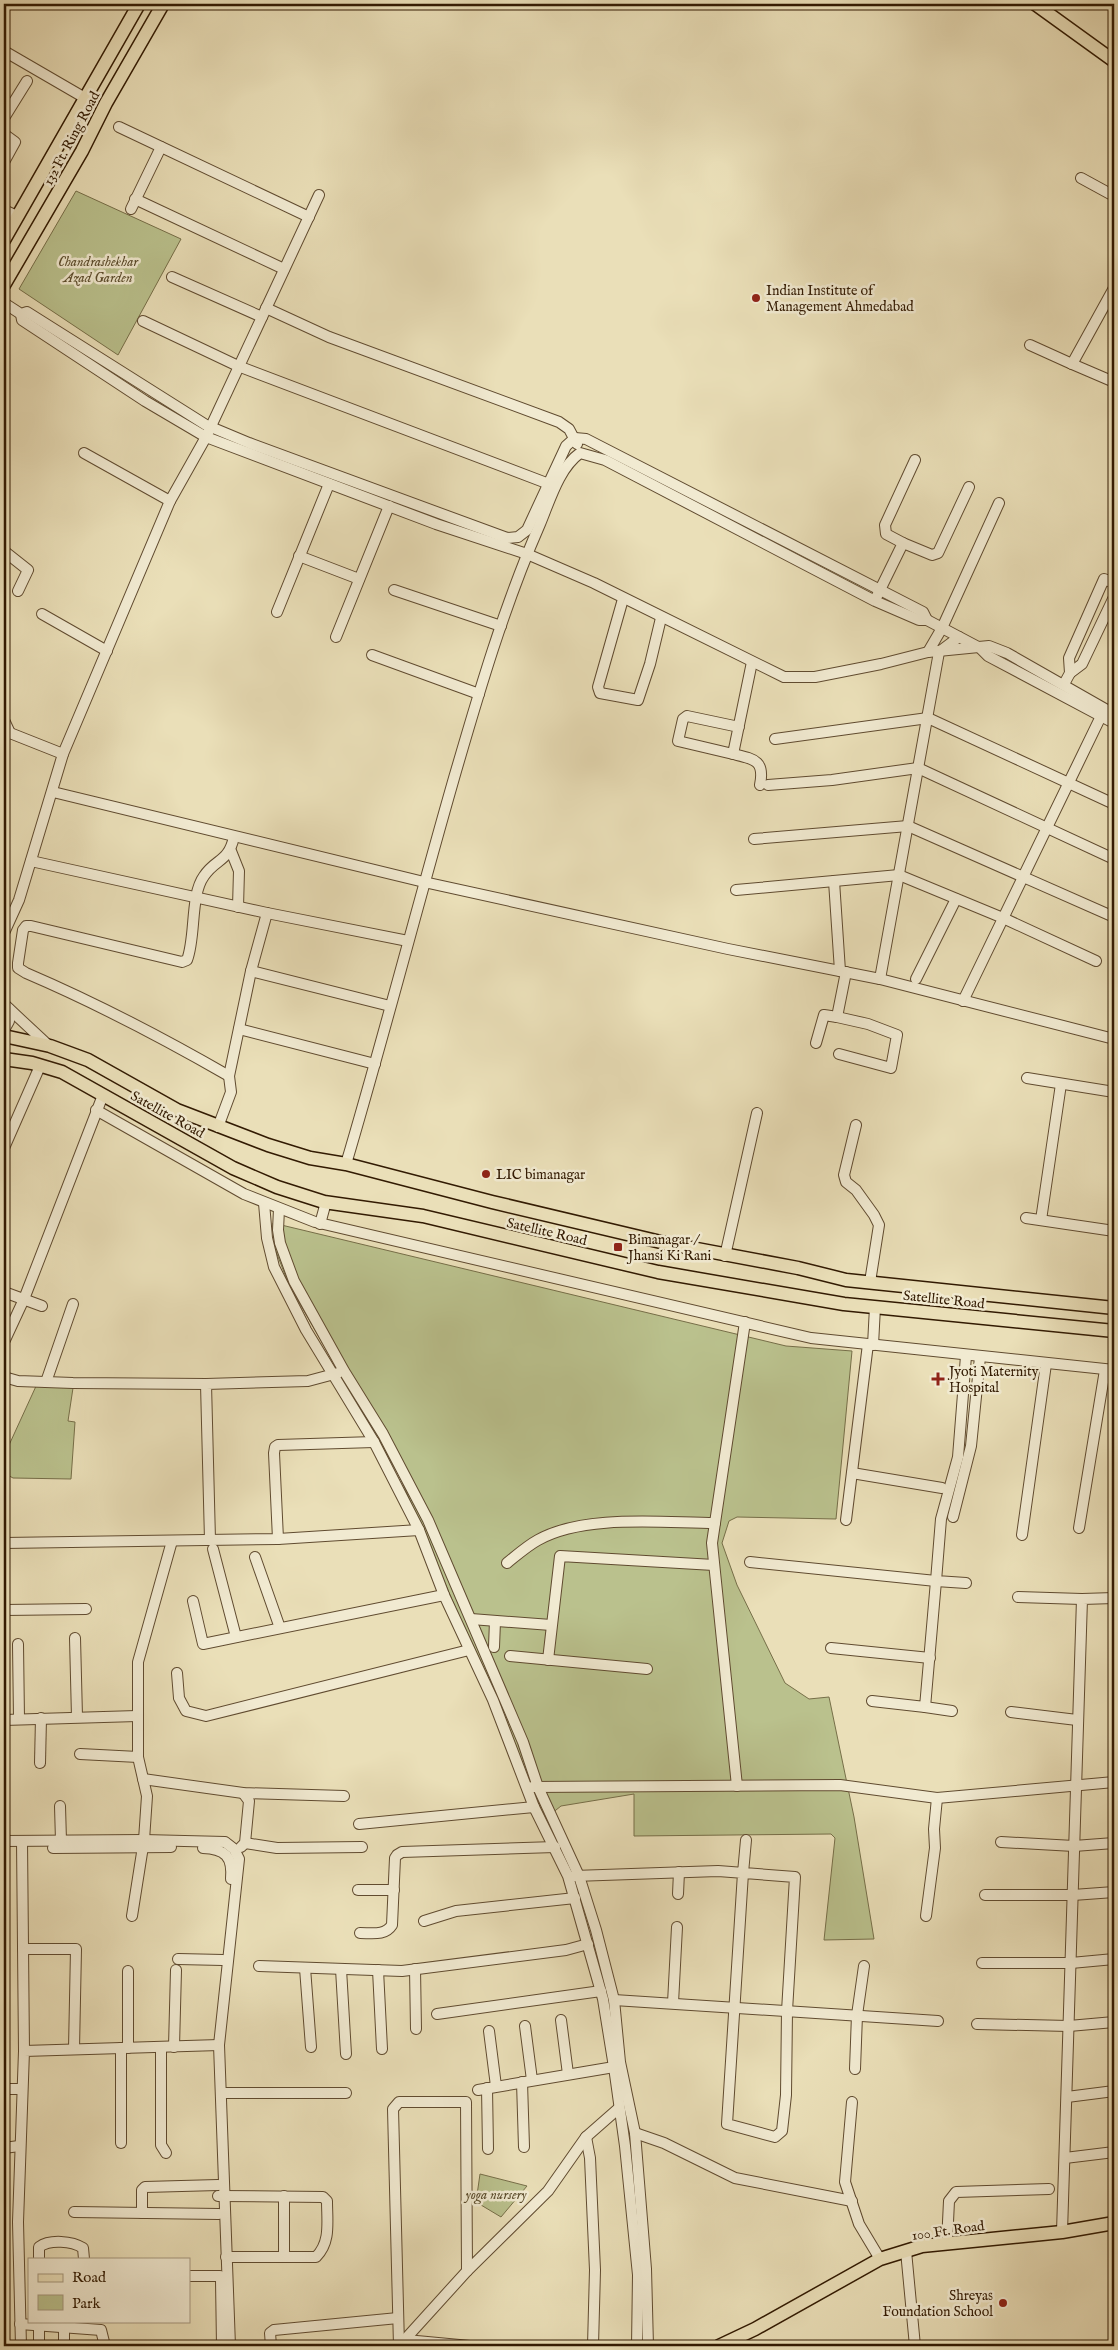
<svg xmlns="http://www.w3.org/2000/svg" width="1118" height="2350" viewBox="0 0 1118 2350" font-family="'IM FELL English',serif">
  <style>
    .green { fill: #bac18d; stroke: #766e48 }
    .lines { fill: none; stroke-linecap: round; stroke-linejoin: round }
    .minor-casing { stroke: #604b30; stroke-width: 12 }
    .major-casing { stroke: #321a02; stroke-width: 15 }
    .minor { stroke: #f1ead1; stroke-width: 10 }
    .major { stroke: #eadfb8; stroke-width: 12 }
    .poi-dot { fill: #8f2418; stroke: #f1ead1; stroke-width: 2 }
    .labels { text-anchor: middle; stroke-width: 5; stroke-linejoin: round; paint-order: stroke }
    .street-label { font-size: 14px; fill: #321a02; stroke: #f1ead1 }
    .park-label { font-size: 14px; font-style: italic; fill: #5b4c2c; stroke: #f1ead1 }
    .poi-label { font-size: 14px; fill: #321a02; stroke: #f1ead1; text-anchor: start }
  </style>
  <rect width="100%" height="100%" fill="#eadfb8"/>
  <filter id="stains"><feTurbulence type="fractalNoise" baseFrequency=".004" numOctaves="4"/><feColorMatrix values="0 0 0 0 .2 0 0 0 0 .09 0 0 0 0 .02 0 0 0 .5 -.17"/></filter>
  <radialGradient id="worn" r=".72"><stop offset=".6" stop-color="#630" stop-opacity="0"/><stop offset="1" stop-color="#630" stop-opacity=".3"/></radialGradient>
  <!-- green -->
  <g class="green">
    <polygon points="76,191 181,239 118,355 19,289"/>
    <polygon points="273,1223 786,1346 852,1351 836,1519 737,1517 729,1521 722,1543 737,1585 785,1683 809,1699 829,1697 854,1817 874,1939 824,1940 835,1838 831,1834 634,1836 634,1794 561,1806 551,1814 542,1812 400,1477 289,1285 275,1249"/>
    <polygon points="37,1384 73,1388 68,1421 75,1422 71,1479 13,1478 4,1473 4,1456"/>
    <polygon points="480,2174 527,2186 501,2217 476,2202"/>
  </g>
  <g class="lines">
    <defs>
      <g id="minor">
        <polyline points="4,51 85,98"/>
        <polyline points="4,118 27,81"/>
        <polyline points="119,127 309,217"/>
        <polyline points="4,134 15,142 4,162"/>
        <polyline points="1081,178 1114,196"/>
        <polyline points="135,199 284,269"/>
        <polyline points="131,209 161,147"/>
        <polyline points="4,210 17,216"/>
        <polyline points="172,277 262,317"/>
        <polyline points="1114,288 1072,364 1114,382"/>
        <polyline points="4,303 21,314 27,312 206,425 249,443 507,538 518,537 527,530 566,446 575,438 586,439 923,612 927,620"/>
        <polyline points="266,308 329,337 559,422 569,429 577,444"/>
        <polyline points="21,314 22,320 145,401 206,437 436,524 527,554 594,583 784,677 815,677 881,664 928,652 989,646 1007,653 1114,714"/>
        <polyline points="143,321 238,366 549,484"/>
        <polyline points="1030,345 1072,364"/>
        <polyline points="84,453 170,501"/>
        <polyline points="903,543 932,555 938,553 969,487"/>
        <polyline points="4,551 28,570 18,591"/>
        <polyline points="299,556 359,579"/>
        <polyline points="394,590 501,626"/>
        <polyline points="877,596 903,543 886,534 885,525 915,460"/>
        <polyline points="623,599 598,687 600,693 638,700 650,664 661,618"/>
        <polyline points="277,612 329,484"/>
        <polyline points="42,614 107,651"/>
        <polyline points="336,637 389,506"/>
        <polyline points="928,652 942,628 999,503"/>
        <polyline points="372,655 479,694"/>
        <polyline points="1070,673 1082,664 1114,597"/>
        <polyline points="1064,684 1070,673 1069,658 1104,579 1114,583"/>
        <polyline points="4,720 10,733"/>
        <polyline points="739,727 687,716 683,719 678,741 733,754 752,662"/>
        <polyline points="4,736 10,733 63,754"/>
        <polyline points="775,739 928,718 1114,804"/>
        <path d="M733,754C754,759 765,760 760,785"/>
        <polyline points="768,785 832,780 918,768 1114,859"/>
        <polyline points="53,792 424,882 728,949 880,979 1114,1039"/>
        <polyline points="754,839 908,826 1114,917"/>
        <polyline points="231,851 239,871 238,907"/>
        <polyline points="31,861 267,913 408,941"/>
        <polyline points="834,881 840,971"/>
        <polyline points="736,890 899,875 1003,918 1096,961"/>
        <polyline points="4,933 19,900 63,754 170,501 206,437 319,195"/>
        <polyline points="251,971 390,1006"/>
        <polyline points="880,979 939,652 959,637"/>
        <polyline points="916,979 956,899"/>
        <polyline points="963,1001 1103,712"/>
        <polyline points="4,1004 49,1046"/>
        <polyline points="837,1017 868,1024 897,1035 891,1068 839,1054"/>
        <polyline points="239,1029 375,1064"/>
        <polyline points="4,1030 9,1021 9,1009"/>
        <polyline points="816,1043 824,1015 837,1017 846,972"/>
        <path d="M229,1076C163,1038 96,1003 26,973L18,968V963L23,930L26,926H31L182,962L187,960C196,937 190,895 204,876C216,858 228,863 234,837"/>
        <polyline points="1027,1078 1114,1092"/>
        <polyline points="96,1110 244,1194 315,1222 811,1338 1114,1370"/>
        <polyline points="856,1125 844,1175 846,1182 856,1190 874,1215 879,1225 870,1282"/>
        <polyline points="218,1127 231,1092 229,1076 251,971 267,913"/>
        <polyline points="4,1148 40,1066"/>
        <path d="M346,1164C384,1036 417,907 454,778C479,692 504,606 540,524C550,500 559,468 580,453L605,460L875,601L919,620H927L980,648L988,656L1114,723"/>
        <polyline points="264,1203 267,1238 274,1267 306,1330 374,1442 419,1530 444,1595 493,1700 534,1807 568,1876 603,1999 614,2067 625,2146 638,2275 637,2346"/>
        <polyline points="279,1209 278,1230 280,1243 294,1281 344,1371 383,1434 428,1520 523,1742 538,1787 579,1876 596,1930 614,2000 620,2062 635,2133 646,2269 648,2346"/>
        <polyline points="1026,1218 1114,1231"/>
        <polyline points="1041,1220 1061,1084"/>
        <polyline points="320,1224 326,1202"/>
        <polyline points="725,1256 757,1113"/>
        <polyline points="4,1292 42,1306"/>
        <polyline points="5,1340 24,1299 103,1095"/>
        <polyline points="873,1345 875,1307"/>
        <polyline points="966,1356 958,1457 941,1519 936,1581 966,1583"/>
        <polyline points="4,1377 18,1381 73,1383 206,1384"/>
        <polyline points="46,1382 73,1304"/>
        <polyline points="852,1473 942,1488"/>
        <polyline points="953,1517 971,1446 980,1357"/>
        <polyline points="846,1520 868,1344"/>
        <polyline points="1079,1528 1105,1370"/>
        <polyline points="1022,1535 1046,1364"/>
        <polyline points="278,1539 274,1453 275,1447 278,1445 374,1442"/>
        <polyline points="210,1540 206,1384 308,1381 338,1373"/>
        <polyline points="4,1543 278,1539 419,1530"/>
        <polyline points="213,1549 236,1637"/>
        <polyline points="255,1557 280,1628"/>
        <polyline points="750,1562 936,1581 925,1707 872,1701"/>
        <path d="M507,1563C517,1555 527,1546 538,1540C584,1514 663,1523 715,1523"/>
        <polyline points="1018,1597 1082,1599"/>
        <polyline points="193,1601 203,1644 444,1595"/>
        <polyline points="4,1610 86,1609"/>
        <polyline points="471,1619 551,1625"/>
        <polyline points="75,1638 77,1717"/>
        <polyline points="18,1644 19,1719"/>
        <polyline points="494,1647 495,1621"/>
        <polyline points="831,1648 930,1658"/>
        <polyline points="510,1656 647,1669"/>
        <polyline points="548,1660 560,1556 714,1565"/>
        <polyline points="177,1673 179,1698 186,1711 206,1716 469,1650"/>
        <polyline points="925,1707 952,1711"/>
        <polyline points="1011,1712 1077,1720"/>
        <polyline points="4,1720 137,1716"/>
        <polyline points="80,1754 138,1757"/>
        <polyline points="40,1763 41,1718"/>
        <polyline points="143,1779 243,1793 344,1796"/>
        <polyline points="737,1786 712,1543 745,1322"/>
        <polyline points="532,1787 840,1785 937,1798 1114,1782"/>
        <polyline points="60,1806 61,1841"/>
        <polyline points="359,1824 534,1807"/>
        <polyline points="4,1841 144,1840 225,1842 234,1849 239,1859 219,2045 230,2346"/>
        <polyline points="22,1841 24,2051"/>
        <polyline points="1001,1842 1074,1846 1114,1843"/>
        <polyline points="245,1843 277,1848 362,1847"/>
        <polyline points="241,1847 245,1843 249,1801 243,1793"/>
        <polyline points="53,1848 171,1847"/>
        <path d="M203,1848C225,1849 233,1856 231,1879"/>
        <polyline points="574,1876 718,1871 795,1877 787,2011 786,2095 782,2131 775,2137 727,2124 743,1873 746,1840"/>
        <polyline points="358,1890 394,1890"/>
        <polyline points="678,1894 679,1872"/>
        <polyline points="985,1895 1073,1895 1114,1892"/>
        <polyline points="132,1916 144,1840 147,1796 138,1757 138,1662 172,1541"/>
        <polyline points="926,1916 935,1848 934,1829 937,1798"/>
        <polyline points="424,1921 456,1911 575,1898"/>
        <path d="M360,1933C372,1933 385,1936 392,1925L395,1858L397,1855L402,1852L555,1847"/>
        <polyline points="23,1949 76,1949 74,2049"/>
        <polyline points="178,1959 223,1960"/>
        <polyline points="982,1963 1071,1963 1114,1959"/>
        <polyline points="259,1966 402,1971 566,1950 588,1944"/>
        <polyline points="305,1968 311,2047"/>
        <polyline points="341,1969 346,2054"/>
        <polyline points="415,1969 416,2029"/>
        <polyline points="378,1970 382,2049"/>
        <polyline points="128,1971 128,2048"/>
        <polyline points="614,2000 938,2021"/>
        <polyline points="673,2003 677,1927"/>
        <polyline points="437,2014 601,1991"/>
        <polyline points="561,2020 568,2074"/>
        <polyline points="977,2024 1069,2026 1114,2022"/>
        <polyline points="525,2026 532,2080"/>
        <polyline points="489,2031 496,2086"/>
        <polyline points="161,2047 161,2145 166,2153"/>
        <polyline points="174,2047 176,1970"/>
        <polyline points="121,2048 121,2143"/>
        <polyline points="855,2069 857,2015 864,1966"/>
        <polyline points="522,2082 524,2147"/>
        <polyline points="487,2088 488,2149"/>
        <polyline points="4,2089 21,2089"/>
        <polyline points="478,2090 614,2067"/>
        <polyline points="221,2093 346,2093"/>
        <polyline points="1067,2097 1114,2091"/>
        <polyline points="852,2102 845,2182 859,2224 880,2259"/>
        <polyline points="635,2133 664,2143 735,2178 852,2201"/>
        <polyline points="586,2137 590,2158 595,2270 593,2346"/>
        <polyline points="4,2148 19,2146"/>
        <polyline points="1065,2158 1114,2152"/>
        <path d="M218,2196L323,2197L327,2201C327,2222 331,2242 316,2257H226"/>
        <polyline points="284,2196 284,2257"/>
        <polyline points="74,2212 219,2214"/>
        <polyline points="142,2213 142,2190 145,2187 218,2185"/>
        <polyline points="1062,2232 1082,1599 1114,1598"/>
        <polyline points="947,2243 949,2201 956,2192 1049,2189"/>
        <polyline points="906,2251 915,2346"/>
        <path d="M39,2259V2247C50,2239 72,2241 83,2248L84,2259"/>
        <polyline points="189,2276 220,2276"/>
        <polyline points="221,2280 222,2346"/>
        <polyline points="39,2321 39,2346"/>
        <polyline points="20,2324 101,2330 105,2346"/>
        <polyline points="406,2340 470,2346"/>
        <polyline points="21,2346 18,2222 24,2051 219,2045"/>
        <polyline points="64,2346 64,2327"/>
        <polyline points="271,2346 270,2333 274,2330 398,2318"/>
        <polyline points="399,2346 393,2109 399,2102 466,2102 467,2271"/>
        <polyline points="399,2346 467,2271 548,2191 586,2137 619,2108"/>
      </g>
      <g id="major">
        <polyline points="1035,4 1114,61"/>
        <polyline points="4,240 139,4"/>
        <polyline points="4,285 82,151 106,103 163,4"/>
        <polyline points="4,1036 50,1046 88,1060 177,1110 268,1145 310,1158 346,1164 492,1202 665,1243 798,1268 846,1280 1114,1308"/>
        <polyline points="4,1059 32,1063 62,1072 233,1168 277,1187 324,1202 423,1216 658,1272 844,1304 1114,1331"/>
        <polyline points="719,2346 755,2329 880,2259 922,2246 1062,2232 1114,2223"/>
      </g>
    </defs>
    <!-- minor casing -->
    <use href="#minor" class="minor-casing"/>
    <!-- major casing -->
    <use href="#major" class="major-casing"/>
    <!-- minor -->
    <use href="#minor" class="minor"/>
    <!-- major -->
    <use href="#major" class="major"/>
  </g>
  <!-- markers -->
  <g class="poi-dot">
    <circle cx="756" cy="298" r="5"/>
    <circle cx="486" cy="1174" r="5"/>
    <rect x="613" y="1242" width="10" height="10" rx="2.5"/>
    <path d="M935.5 1371.5h5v5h5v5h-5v5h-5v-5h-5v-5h5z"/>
    <circle cx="1003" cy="2303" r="5"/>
  </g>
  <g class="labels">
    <!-- street labels -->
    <g class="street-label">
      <text transform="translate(71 138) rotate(-62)" y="5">132 Ft. Ring Road</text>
      <text transform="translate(168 1114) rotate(29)" y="5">Satellite Road</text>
      <text transform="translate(547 1231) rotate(13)" y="5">Satellite Road</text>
      <text transform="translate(944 1299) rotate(6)" y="5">Satellite Road</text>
      <text transform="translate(948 2230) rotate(-8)" y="5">100 Ft. Road</text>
    </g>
    <!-- park labels -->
    <g class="park-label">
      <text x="98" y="266">Chandrashekhar<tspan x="98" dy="16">Azad Garden</tspan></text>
      <text x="496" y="2199">yoga nursery</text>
    </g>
    <!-- poi labels -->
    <g class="poi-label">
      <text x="766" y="295">Indian Institute of<tspan x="766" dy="16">Management Ahmedabad</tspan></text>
      <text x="496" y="1179">LIC bimanagar</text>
      <text x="628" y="1244">Bimanagar /<tspan x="628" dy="16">Jhansi Ki Rani</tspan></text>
      <text x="949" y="1376">Jyoti Maternity<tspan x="949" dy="16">Hospital</tspan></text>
      <text x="993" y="2300" text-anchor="end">Shreyas<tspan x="993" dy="16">Foundation School</tspan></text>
    </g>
  </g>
  <!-- margin -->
  <rect width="1118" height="2350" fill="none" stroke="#eadfb8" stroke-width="20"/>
  <rect x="5" y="5" width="1108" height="2340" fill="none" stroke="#321a02" stroke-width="2.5"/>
  <rect x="10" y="10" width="1098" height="2330" fill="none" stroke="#321a02"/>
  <!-- legend -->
  <rect x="28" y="2258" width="162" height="65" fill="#f1ead1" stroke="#a5977e"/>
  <rect x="38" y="2274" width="25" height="8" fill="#eadfb8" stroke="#a5977e"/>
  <text x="72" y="2282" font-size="15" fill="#321a02">Road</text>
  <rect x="38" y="2295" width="25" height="15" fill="#bac18d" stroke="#a5977e"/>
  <text x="72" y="2308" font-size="15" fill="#321a02">Park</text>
  <rect width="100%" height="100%" filter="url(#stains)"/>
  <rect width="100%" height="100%" fill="url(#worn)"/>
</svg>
